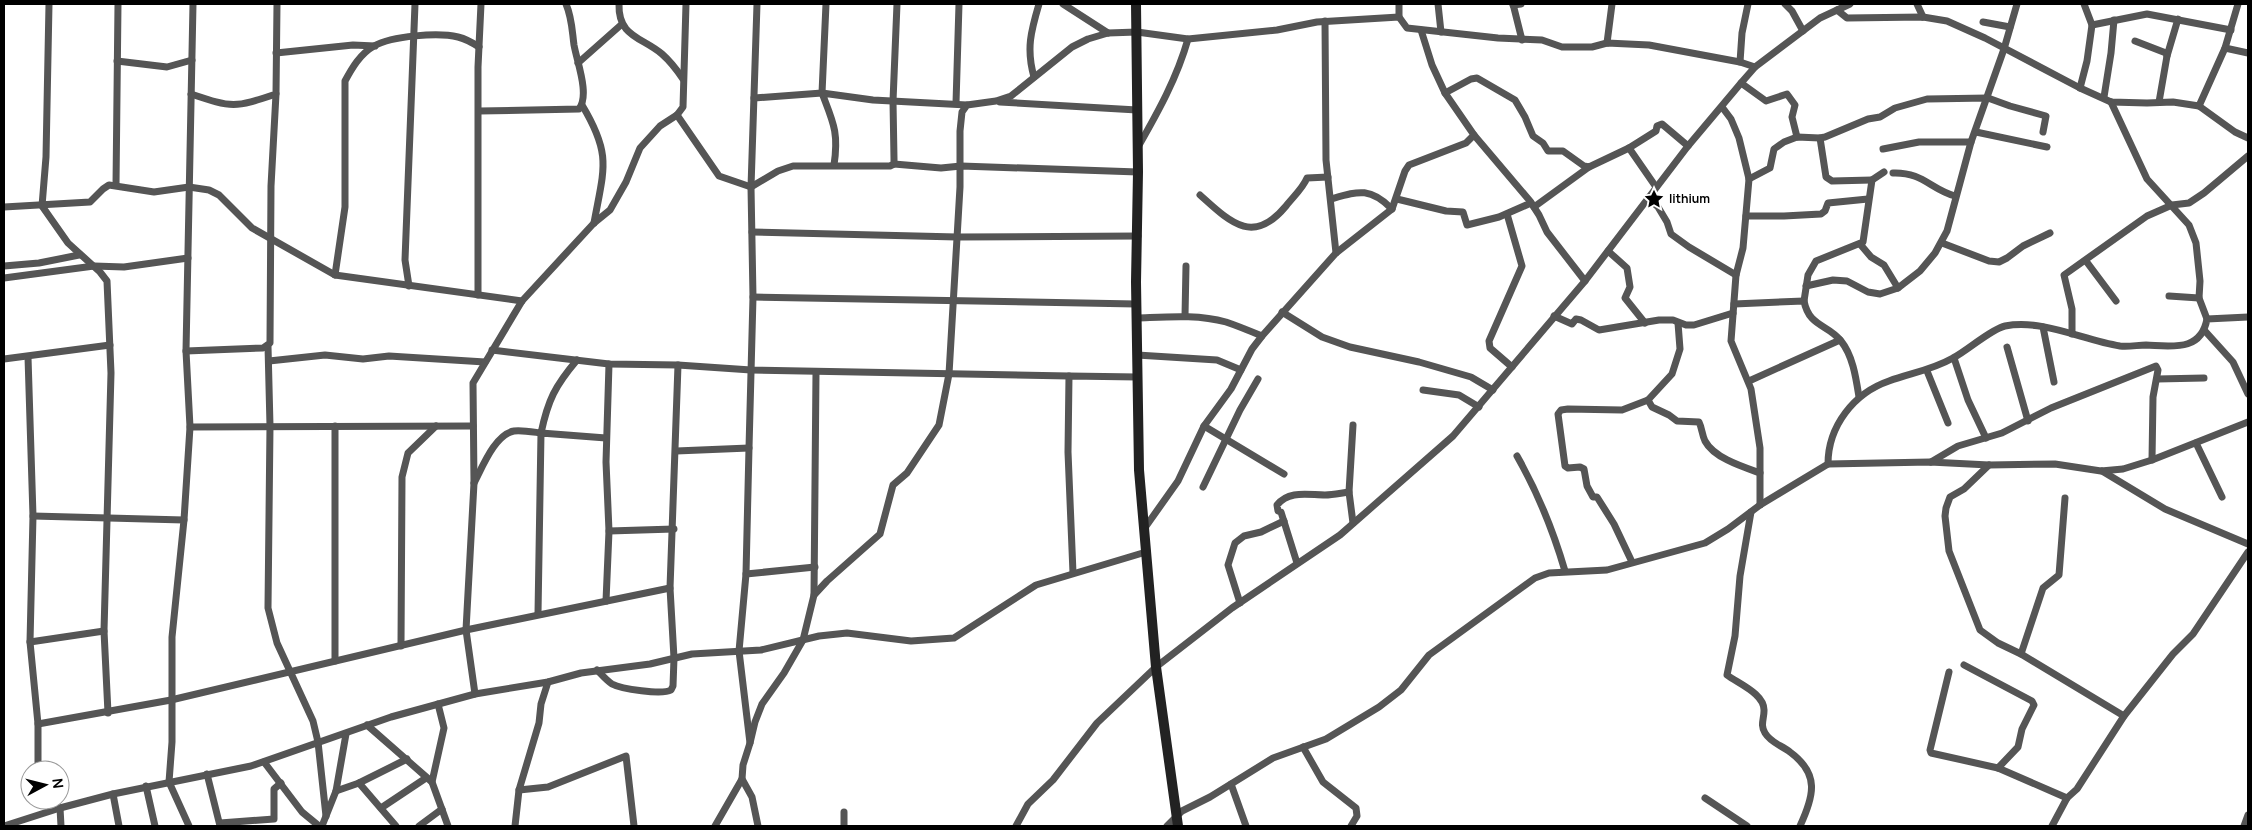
<svg xmlns="http://www.w3.org/2000/svg" width="2252" height="830" viewBox="0 0 2252 830" font-family="Manrope,sans-serif">
  <style>
    .lines { fill: none; stroke-linecap: round; stroke-linejoin: round }
    .street { stroke: #555; stroke-width: 7 }
    .secondary { stroke: #222; stroke-width: 10 }
    .labels { text-anchor: middle; stroke-width: 5; stroke-linejoin: round; paint-order: stroke }
    .poi-label { font-size: 12px; font-weight: bold; fill: #000; stroke: #fff; text-anchor: start }
  </style>
  <rect width="100%" height="100%" fill="#fff"/>
  <g class="lines">
    <!-- street -->
    <g class="street">
      <polyline points="49,4 46,157 42,206 68,243 100,272 107,281 111,373 104,631 108,713"/>
      <path d="M619,4C618,37 642,37 662,54C670,61 677,70 683,79"/>
      <polyline points="1063,4 1108,33"/>
      <polyline points="1399,4 1399,17"/>
      <polyline points="1438,4 1441,32"/>
      <polyline points="1513,4 1522,40"/>
      <polyline points="1785,4 1792,11 1803,31"/>
      <polyline points="1917,4 1923,17"/>
      <polyline points="1513,5 1521,4"/>
      <polyline points="1837,10 1847,18 1923,17 1947,21 1985,38 2080,88 2111,102 2147,103 2173,102 2199,106 2235,132 2248,138"/>
      <polyline points="1325,21 1326,160 1336,253"/>
      <polyline points="1983,22 2010,27"/>
      <polyline points="2092,25 2147,14 2231,30"/>
      <polyline points="2135,41 2166,53 2167,56 2159,102"/>
      <polyline points="1607,43 1612,4"/>
      <polyline points="2225,48 2248,53"/>
      <polyline points="276,53 353,45 375,46"/>
      <polyline points="2167,56 2178,19"/>
      <polyline points="117,61 167,67 192,60"/>
      <polyline points="1740,62 1742,33 1748,4"/>
      <polyline points="578,63 622,24"/>
      <path d="M1034,77C1026,49 1031,31 1039,4"/>
      <polyline points="1741,83 1766,101 1787,94 1795,105 1792,117 1797,137"/>
      <polyline points="2080,88 2087,61 2092,25 2084,4"/>
      <polyline points="1445,93 1471,79 1477,78 1515,100 1525,117 1533,136 1543,143 1548,151 1563,151 1584,166 1589,167 1629,148 1656,131 1657,126 1662,124 1688,146"/>
      <path d="M191,94C233,108 234,108 276,94L277,4"/>
      <polyline points="2104,97 2111,53 2114,20"/>
      <polyline points="754,98 822,93 826,4"/>
      <polyline points="1000,102 1137,110"/>
      <polyline points="2111,102 2147,179 2189,225 2196,243 2200,281 2199,298 2207,319"/>
      <polyline points="956,103 959,4"/>
      <path d="M582,105C612,155 604,168 594,223"/>
      <polyline points="2199,106 2225,48 2238,4"/>
      <polyline points="1722,107 1731,119 1739,138 1749,179 1743,248 1736,275 1731,341 1751,389 1760,448 1760,505"/>
      <path d="M479,111L579,109C590,95 577,62 574,45C572,30 572,18 566,4"/>
      <polyline points="677,115 719,176 751,187 778,171 793,166 890,166 894,164 894,159 893,101 897,4"/>
      <polyline points="1976,132 2047,147"/>
      <polyline points="1474,135 1530,201 1539,215 1547,232 1585,281"/>
      <polyline points="1820,138 1826,177 1832,181 1872,180"/>
      <path d="M1138,147C1158,112 1177,78 1188,39"/>
      <polyline points="1629,148 1656,187"/>
      <polyline points="1883,149 1919,142 1971,142"/>
      <polyline points="894,164 941,168 961,166 1138,172"/>
      <path d="M834,165C839,132 833,122 822,93L873,100L967,105"/>
      <path d="M1893,173C1923,172 1930,189 1955,196"/>
      <polyline points="1749,179 1770,168 1774,149 1784,142 1797,137 1820,138 1825,137 1868,119 1880,117 1895,108 1927,99 1988,98 2010,106 2046,116 2043,132"/>
      <polyline points="116,185 118,4"/>
      <path d="M1200,195C1230,222 1253,246 1286,206C1293,197 1303,188 1307,178L1328,177"/>
      <polyline points="1648,198 1658,207 1667,222 1671,234 1689,247 1736,275"/>
      <path d="M1331,199C1359,191 1370,187 1392,209"/>
      <polyline points="1397,199 1446,211 1463,212 1467,225 1499,217 1531,203"/>
      <polyline points="4,207 90,202 103,189 109,185 154,192 189,187 209,190 219,195 252,228 335,275 522,301"/>
      <polyline points="1534,207 1589,167"/>
      <polyline points="1507,214 1522,266 1489,341 1490,348 1512,367"/>
      <polyline points="1746,216 1784,216 1821,214 1825,211 1828,203 1868,199"/>
      <polyline points="752,232 957,237 1138,236"/>
      <polyline points="1942,243 1989,261 1999,262 2007,258 2023,246 2050,233"/>
      <polyline points="1860,244 1871,257 1884,265 1898,288"/>
      <polyline points="1608,251 1627,268 1630,287 1625,298 1645,323"/>
      <polyline points="2086,261 2116,301"/>
      <polyline points="4,266 39,263 79,255"/>
      <path d="M335,275L345,207V81C352,68 360,54 374,46C392,36 438,32 458,37C466,39 473,43 479,47"/>
      <polyline points="4,278 94,266 124,267 188,258"/>
      <polyline points="409,286 405,260 415,4"/>
      <polyline points="1806,286 1833,280 1847,281 1868,292 1880,294 1898,288 1920,271 1935,253 1947,231 1971,142 2004,49 2017,4"/>
      <polyline points="478,295 478,67 481,4"/>
      <polyline points="2169,296 2199,298"/>
      <polyline points="753,297 1136,304"/>
      <polyline points="1804,301 1808,275 1816,261 1863,242 1872,180 1884,172"/>
      <path d="M1734,304L1804,301C1809,327 1828,324 1841,341C1853,356 1856,378 1859,397"/>
      <polyline points="1282,312 1322,337 1350,347 1419,362 1471,377 1493,390"/>
      <polyline points="1185,316 1186,266"/>
      <polyline points="1554,316 1572,324 1576,319 1581,320 1599,330 1659,320 1673,320 1686,325 1694,325 1733,313"/>
      <path d="M1136,318C1166,317 1197,314 1226,322C1238,326 1250,331 1262,336"/>
      <polyline points="2043,327 2054,382"/>
      <polyline points="2205,331 2233,362 2248,394"/>
      <polyline points="2072,334 2072,309 2064,275 2147,216 2172,205 2189,203 2204,193 2248,156"/>
      <polyline points="268,346 270,426 268,608 277,643 313,721 318,742 326,816"/>
      <polyline points="2007,347 2028,421"/>
      <polyline points="492,350 609,364 678,365 751,370 1069,376"/>
      <polyline points="186,351 263,348 270,343 271,186 276,94"/>
      <polyline points="1137,355 1217,360 1241,370"/>
      <polyline points="28,357 33,516 30,642 38,724 38,770"/>
      <polyline points="1954,358 1968,400 1986,438"/>
      <polyline points="4,359 110,345"/>
      <polyline points="269,361 325,355 363,359 389,356 485,362"/>
      <polyline points="609,364 606,462 609,531 674,529"/>
      <polyline points="1927,371 1948,423"/>
      <polyline points="2157,379 2204,378"/>
      <polyline points="1749,381 1840,340"/>
      <polyline points="1423,390 1459,395 1479,407"/>
      <path d="M1648,400L1652,407L1669,415L1677,421L1699,422C1702,428 1702,435 1705,441C1714,458 1743,467 1760,473"/>
      <polyline points="335,426 335,661"/>
      <polyline points="1204,426 1284,474"/>
      <polyline points="190,427 473,426"/>
      <polyline points="2196,443 2222,497"/>
      <polyline points="676,451 749,448"/>
      <path d="M1517,456C1538,493 1553,530 1565,571"/>
      <polyline points="1931,462 1958,446 2002,433 2051,408 2156,366 2158,370 2153,397 2152,460"/>
      <polyline points="1828,464 1930,462 1989,465 2055,464 2101,471 2123,469 2152,460 2248,422"/>
      <polyline points="1989,465 1964,489 1950,497 1946,508 1945,516 1949,551 1980,630 1998,643 2021,654"/>
      <polyline points="2102,471 2165,509 2248,544"/>
      <path d="M474,483C482,468 495,434 514,431C522,430 533,432 541,433C548,400 555,386 577,360"/>
      <polyline points="1203,487 1240,410 1258,379"/>
      <polyline points="2065,498 2059,575 2043,588 2021,654 2124,716"/>
      <path d="M1751,512L1740,576L1735,636L1727,675C1739,684 1765,694 1764,711C1764,719 1760,725 1765,733C1771,743 1781,745 1790,752C1820,774 1814,796 1800,826"/>
      <polyline points="33,516 184,520"/>
      <polyline points="1353,523 1349,492 1353,425"/>
      <polyline points="1144,529 1178,481 1204,426 1231,389 1252,349 1262,336 1336,253 1392,209 1405,171 1409,165 1466,143 1474,135 1445,93 1432,65 1421,30"/>
      <polyline points="1632,562 1614,524 1597,497 1593,497 1587,486 1584,469 1580,467 1568,468 1565,466 1558,414 1561,410 1568,409 1622,410 1648,400 1672,374 1680,349 1678,323"/>
      <path d="M1297,563L1281,512L1278,511L1277,505C1289,490 1308,495 1325,495C1333,495 1341,493 1349,492"/>
      <polyline points="1073,573 1068,452 1069,376 1138,377"/>
      <polyline points="746,574 815,567"/>
      <polyline points="814,595 816,372"/>
      <polyline points="606,601 609,531"/>
      <polyline points="1240,603 1228,565 1235,543 1244,536 1261,532 1284,521"/>
      <polyline points="538,614 541,433 606,438"/>
      <polyline points="30,642 104,631"/>
      <polyline points="401,646 402,477 408,453 436,426"/>
      <polyline points="1964,665 2032,701 2034,705 2022,729 2018,747 1998,768"/>
      <path d="M597,670C601,674 607,681 612,684C621,689 662,695 671,690L673,686L674,658L670,588L678,365"/>
      <polyline points="1949,672 1930,750 1931,753 1998,768 2067,798"/>
      <polyline points="475,694 466,630 474,483 473,383 522,301 594,223 610,210 626,182 640,148 660,126 677,115 683,107 686,4"/>
      <polyline points="38,724 171,700 466,630 670,588"/>
      <polyline points="367,725 432,782 448,826"/>
      <polyline points="750,743 755,722 762,704 784,673 803,640 814,595 827,581 880,534 893,485 907,473 939,425 949,374 960,187 960,131 962,112 967,105 996,101 1011,96 1072,47 1088,39 1108,33 1137,32 1188,39 1277,30 1317,22 1399,17 1407,28 1498,38 1542,40 1562,47 1592,47 1607,43 1649,45 1740,62 1755,67"/>
      <polyline points="1303,747 1323,782 1356,808 1357,816 1351,826"/>
      <polyline points="264,762 302,812 319,826"/>
      <polyline points="207,774 220,826"/>
      <polyline points="742,779 752,797 758,826"/>
      <polyline points="432,782 444,728 438,704"/>
      <polyline points="359,783 396,826"/>
      <polyline points="1231,784 1246,826"/>
      <polyline points="146,786 155,826"/>
      <polyline points="519,790 548,787 626,756 634,826"/>
      <polyline points="336,791 359,783 407,759"/>
      <polyline points="113,794 119,826"/>
      <polyline points="1705,798 1747,826"/>
      <polyline points="46,800 50,810"/>
      <polyline points="60,808 61,826"/>
      <polyline points="381,808 426,778"/>
      <polyline points="844,812 844,826"/>
      <polyline points="220,823 274,819 274,789 281,783"/>
      <polyline points="4,826 60,808 113,794 251,766 391,717 475,694 548,682 581,673 650,664 692,654 761,650 819,636 847,633 911,641 954,638 1036,585 1146,552"/>
      <polyline points="189,826 169,782 172,742 172,637 184,520 190,427 186,351 193,4"/>
      <polyline points="322,826 336,791 346,734"/>
      <polyline points="419,826 442,809"/>
      <polyline points="515,826 519,790 539,723 541,704 548,682"/>
      <polyline points="715,826 742,779 743,765 750,743 739,651 746,574 749,448 753,297 751,187 757,4"/>
      <polyline points="1016,826 1028,804 1053,780 1097,723 1156,667 1232,608 1340,535 1453,436 1585,281 1688,146 1741,83 1755,67 1820,18 1850,4"/>
      <path d="M1167,826L1182,811L1210,797L1273,758L1326,739L1379,707L1401,690L1429,655L1535,578L1549,573L1607,570L1705,543L1728,529L1760,505L1828,464C1828,426 1854,393 1889,381C1911,373 1932,370 1953,358C1967,351 1991,329 2005,326C2044,319 2082,340 2120,346C2129,347 2138,345 2146,345C2172,346 2201,352 2207,319L2248,317"/>
      <polyline points="2052,826 2067,798 2077,789 2124,716 2173,654 2193,634 2248,552"/>
      <polyline points="2244,826 2248,815"/>
    </g>
    <!-- secondary -->
    <polyline class="secondary" points="1136,4 1138,172 1136,282 1139,470 1156,667 1178,826"/>
  </g>
  <!-- icons -->
  <defs>
    <symbol id="sight-bare" viewBox="-9 -9 18 18"><path d="M0-6L1.8-2.2L6-1.7L2.9 1.2L3.7 5.4L0 3.3L-3.7 5.4L-2.9 1.2L-6-1.7L-1.8-2.2Z" fill="#000" stroke="#fff" stroke-width="2.5" paint-order="stroke"/></symbol>
  </defs>
  <g fill-rule="evenodd">
    <use href="#sight-bare" x="1640" y="185" width="28" height="28"/>
  </g>
  <g class="labels">
    <!-- poi labels -->
    <g class="poi-label">
      <text x="1669" y="203">lithium</text>
    </g>
  </g>
  <!-- border -->
  <rect width="2252" height="830" fill="none" stroke="#000000" stroke-width="10"/>
  <!-- north arrow -->
  <g transform="translate(45 785) rotate(83)"><circle r="24" fill="#ffffff" stroke="#999999"/>
  <path d="M0-4L9 19L0 12L-9 19Z" fill="#000000"/>
  <text y="-8" font-size="14" font-weight="bold" text-anchor="middle" fill="#000000">N</text>
  </g>
</svg>
